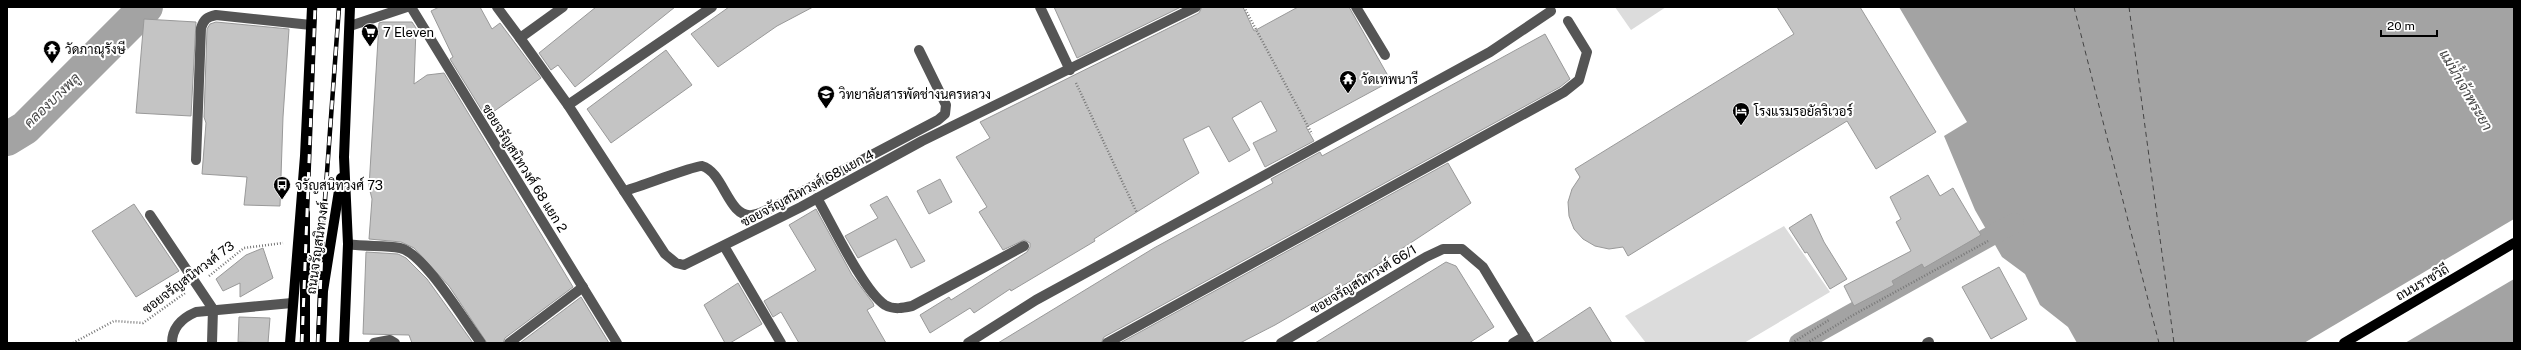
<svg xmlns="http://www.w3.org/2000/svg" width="2521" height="350" viewBox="0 0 2521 350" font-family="'Public Sans',Sarabun,sans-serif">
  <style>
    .green { fill: #dcdcdc }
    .water { fill: #a3a3a3 }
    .pier { fill: #fff }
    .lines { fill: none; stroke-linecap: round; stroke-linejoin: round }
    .canal { stroke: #a3a3a3; stroke-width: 20 }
    .river { stroke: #a3a3a3; stroke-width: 34 }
    .ferry { stroke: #444; stroke-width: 1; stroke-dasharray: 5 4; stroke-linecap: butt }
    .building { fill: #c4c4c4; stroke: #999 }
    .path { stroke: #777; stroke-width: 2.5; stroke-dasharray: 1 2; stroke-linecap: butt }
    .minor { stroke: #555; stroke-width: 10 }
    .major { stroke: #000; stroke-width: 10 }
    .rail-casing { stroke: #000; stroke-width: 4.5 }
    .rail { stroke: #fff; stroke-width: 3; stroke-dasharray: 9; stroke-linecap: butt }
    .labels { text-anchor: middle; stroke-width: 4; stroke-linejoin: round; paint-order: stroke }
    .poi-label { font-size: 13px; fill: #000; stroke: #fff; text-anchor: start }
    .street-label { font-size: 13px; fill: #000; stroke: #fff }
    .water-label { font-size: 14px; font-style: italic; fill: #444; stroke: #fff }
  </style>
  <rect width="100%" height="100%" fill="#fff"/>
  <!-- green -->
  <g class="green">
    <polygon points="1615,7 1666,7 1631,30"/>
    <polygon points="1784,226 1830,292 1744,343 1646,343 1625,316"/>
  </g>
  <!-- water -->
  <polygon class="water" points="1899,7 2514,7 2514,343 2077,343 2068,327 2040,305 2025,274 2002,257 1975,210 1944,136 1967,122"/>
  <!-- pier -->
  <polygon class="pier" points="2514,219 2514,279 2405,343 2304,343"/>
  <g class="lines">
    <!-- canal -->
    <polyline class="canal" points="1799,343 2014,223"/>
    <!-- river -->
    <polyline class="river" points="7,139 25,128 146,7"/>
    <!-- ferry -->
    <g class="ferry">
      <polyline points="2074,7 2159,343"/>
      <polyline points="2129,7 2174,343"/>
    </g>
  </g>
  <!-- building -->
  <g class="building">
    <polygon points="439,7 480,7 492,29 500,23 541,78 486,117 450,59 453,57 431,11"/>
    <polygon points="596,7 675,7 575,87 558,65 551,70 539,53"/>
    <polygon points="729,7 813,7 777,26 718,67 691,34"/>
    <polygon points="1054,7 1181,7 1077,58"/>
    <polygon points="1202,7 1243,7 1254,31 1298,7 1349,7 1391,81 1306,127 1314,141 1265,167 1253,143 1277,131 1261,101 1232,118 1250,150 1229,162 1209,126 1183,139 1199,173 1132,215 1094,239 1095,241 1011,291 1010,289 974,313 970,308 930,333 920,315 949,297 951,300 1027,252 1030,247 1030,243 1024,240 1003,250 979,212 987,207 956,157 990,138 980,122 1199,13"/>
    <polygon points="1777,7 1860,7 1936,132 1876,169 1847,121 1628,256 1623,247 1609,249 1595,246 1583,239 1574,229 1569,216 1568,202 1572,189 1580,177 1575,169 1794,34"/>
    <polygon points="144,19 196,22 191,116 136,113"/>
    <polygon points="216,22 289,29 283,117 280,206 244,205 247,177 202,174 206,123 204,117 207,29 210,24"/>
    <polygon points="383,22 412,22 416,28 414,84 427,75 444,73 573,287 505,338 503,343 487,343 449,286 414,248 401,242 369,239 372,199 369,187 379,23"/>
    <polygon points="1545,34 1570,79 1560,87 1104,337 1101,343 998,343 1154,248 1273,183 1271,179 1320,152 1322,156"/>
    <polygon points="666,50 692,85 611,143 587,109"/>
    <polygon points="1448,163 1471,203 1368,271 1275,325 1240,343 1120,343"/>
    <polygon points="1928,175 1940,196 1953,188 1981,235 1924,268 1922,264 1892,281 1894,285 1854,306 1844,286 1911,251 1896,222 1901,219 1890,197"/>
    <polygon points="940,179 952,202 929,214 917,191"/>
    <polygon points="887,196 925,261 911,268 896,239 858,258 845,236 878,218 870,205"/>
    <polygon points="134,204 179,271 136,297 92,231"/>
    <polygon points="816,209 852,275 873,303 874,306 867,310 886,343 799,343 781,312 773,317 764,301 816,270 789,225"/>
    <polygon points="1811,214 1824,242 1847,279 1830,289 1807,252 1805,253 1789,228"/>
    <polygon points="263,248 273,278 240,297 240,283 223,291 216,279 246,255"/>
    <polygon points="366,252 398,254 406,258 427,279 473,343 412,343 409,335 363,334"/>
    <polygon points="1446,262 1456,266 1494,327 1469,343 1315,343"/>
    <polygon points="1999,267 2027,319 1991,339 1962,287"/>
    <polygon points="738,283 762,324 730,343 725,343 704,305"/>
    <polygon points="581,297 609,343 520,343"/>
    <polygon points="1590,307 1612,343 1535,343"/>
    <polygon points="239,317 270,318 268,343 238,342"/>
  </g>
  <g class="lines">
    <!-- path -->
    <g class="path">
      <polyline points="1244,7 1312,134"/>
      <polyline points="1076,83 1137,213"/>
      <polyline points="209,276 244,248 283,243"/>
      <polyline points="73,343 114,321 143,323 185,293"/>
      <polyline points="1792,343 1829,320"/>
      <polyline points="1807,343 1855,314 1988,241"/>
    </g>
    <!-- minor -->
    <g class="minor">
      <polyline points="411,7 617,343"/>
      <polyline points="497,7 520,38 563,7"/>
      <polyline points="1040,7 1070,70"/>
      <polyline points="1356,7 1385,55"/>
      <polyline points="350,26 407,7"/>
      <polyline points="520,38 568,105 665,254 676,263 684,265 801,207 922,141 1196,7"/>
      <polyline points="568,105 712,7"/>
      <path d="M196,160L201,28C204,19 207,17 216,15L311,25"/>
      <path d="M624,191C636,188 696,165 702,166C724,172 728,218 752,215C766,213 795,195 809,188C852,165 895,143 938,120L945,114L946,105L919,50"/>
      <path d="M817,198C831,222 864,292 885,305C894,310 903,308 912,306L1024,246"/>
      <polyline points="150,215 213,309 212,343"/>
      <path d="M348,244C365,247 383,245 400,248C424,253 465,322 481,343"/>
      <polyline points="724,246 781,343"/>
      <path d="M172,343C172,327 182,318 196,312L292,303"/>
      <polyline points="374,343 390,340 395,343"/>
      <polyline points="509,343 583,287"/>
      <polyline points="968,343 1036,300 1490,52 1551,11"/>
      <polyline points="1107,343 1564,92 1579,80 1587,52 1568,21"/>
      <polyline points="1281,343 1426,257 1443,249 1462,249 1483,267 1529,343"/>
      <polyline points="1513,343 1525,336"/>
      <polyline points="1927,343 1929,342"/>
    </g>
    <!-- major -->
    <g class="major">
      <polyline points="290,343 305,156 312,7"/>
      <polyline points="305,343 305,213"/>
      <polyline points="321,343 323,291 341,178"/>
      <polyline points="344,343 348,244 344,157 350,7"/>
      <polyline points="2344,343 2514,243"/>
    </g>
    <defs>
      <g id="rail">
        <polyline points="302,343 315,7"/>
        <polyline points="318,343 323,227 339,7"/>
      </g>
    </defs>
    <!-- rail casing -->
    <use href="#rail" class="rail-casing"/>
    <!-- rail -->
    <use href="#rail" class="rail"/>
  </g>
  <!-- icons -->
  <defs>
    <symbol id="supermarket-pin" viewBox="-11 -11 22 30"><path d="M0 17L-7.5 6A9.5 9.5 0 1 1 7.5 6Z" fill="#000" stroke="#fff"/><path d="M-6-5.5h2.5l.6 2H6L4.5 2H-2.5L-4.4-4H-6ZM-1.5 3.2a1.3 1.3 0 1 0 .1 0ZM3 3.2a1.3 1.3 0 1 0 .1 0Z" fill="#fff"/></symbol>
    <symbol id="temple-pin" viewBox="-11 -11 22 30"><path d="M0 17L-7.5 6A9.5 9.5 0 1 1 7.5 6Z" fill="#000" stroke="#fff"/><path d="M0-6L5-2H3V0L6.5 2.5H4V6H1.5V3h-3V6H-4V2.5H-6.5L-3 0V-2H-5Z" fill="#fff"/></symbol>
    <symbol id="university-pin" viewBox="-11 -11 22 30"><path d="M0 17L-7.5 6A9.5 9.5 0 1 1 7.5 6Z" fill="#000" stroke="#fff"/><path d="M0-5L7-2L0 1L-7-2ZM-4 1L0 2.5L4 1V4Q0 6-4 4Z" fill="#fff"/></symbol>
    <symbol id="hotel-pin" viewBox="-11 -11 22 30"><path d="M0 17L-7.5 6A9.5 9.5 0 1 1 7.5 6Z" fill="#000" stroke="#fff"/><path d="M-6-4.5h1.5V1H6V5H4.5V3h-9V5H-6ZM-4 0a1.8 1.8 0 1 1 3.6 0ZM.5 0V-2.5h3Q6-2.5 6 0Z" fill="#fff"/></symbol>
    <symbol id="bus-pin" viewBox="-11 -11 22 30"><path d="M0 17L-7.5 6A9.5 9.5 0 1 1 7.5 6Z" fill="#000" stroke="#fff"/><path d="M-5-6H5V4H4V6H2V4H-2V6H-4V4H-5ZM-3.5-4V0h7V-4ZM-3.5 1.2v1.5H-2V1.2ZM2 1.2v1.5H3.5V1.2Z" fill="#fff"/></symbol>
  </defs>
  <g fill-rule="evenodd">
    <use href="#supermarket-pin" x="360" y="22" width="20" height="27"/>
    <use href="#temple-pin" x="42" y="39" width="20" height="27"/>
    <use href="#temple-pin" x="1338" y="69" width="20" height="27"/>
    <use href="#university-pin" x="816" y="84" width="20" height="27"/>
    <use href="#hotel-pin" x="1731" y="101" width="20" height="27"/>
    <use href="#bus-pin" x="272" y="175" width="20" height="27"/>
  </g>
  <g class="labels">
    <!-- poi labels -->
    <g class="poi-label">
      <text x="383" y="37">7 Eleven</text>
      <text x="65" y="54">วัดภาณุรังษี</text>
      <text x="1361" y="84">วัดเทพนารี</text>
      <text x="839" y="99">วิทยาลัยสารพัดช่างนครหลวง</text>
      <text x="1754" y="116">โรงแรมรอยัลริเวอร์</text>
      <text x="295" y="190">จรัญสนิทวงศ์ 73</text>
    </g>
    <!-- street labels -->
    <g class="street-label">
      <text transform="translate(525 168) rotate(58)" y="5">ซอยจรัญสนิทวงศ์ 68 แยก 2</text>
      <text transform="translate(807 188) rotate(-28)" y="5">ซอยจรัญสนิทวงศ์ 68 แยก 4</text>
      <text transform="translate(317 248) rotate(-82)" y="5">ถนนจรัญสนิทวงศ์</text>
      <text transform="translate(188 277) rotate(-37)" y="5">ซอยจรัญสนิทวงศ์ 73</text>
      <text transform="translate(1363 279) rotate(-31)" y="5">ซอยจรัญสนิทวงศ์ 66/1</text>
      <text transform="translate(2422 282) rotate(-30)" y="5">ถนนราชวิถี</text>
    </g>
    <!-- water labels -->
    <g class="water-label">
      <text transform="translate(2466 90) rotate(60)" y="5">แม่น้ำเจ้าพระยา</text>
      <text transform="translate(52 100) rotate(-44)" y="5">คลองบางพลู</text>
    </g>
  </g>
  <!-- border -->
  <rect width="2521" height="350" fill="none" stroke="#000000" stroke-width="16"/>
  <!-- scale -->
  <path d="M2381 30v6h56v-6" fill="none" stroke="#000000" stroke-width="2"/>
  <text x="2387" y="30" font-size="12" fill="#000000" stroke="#ffffff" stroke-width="3" paint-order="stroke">20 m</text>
</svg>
